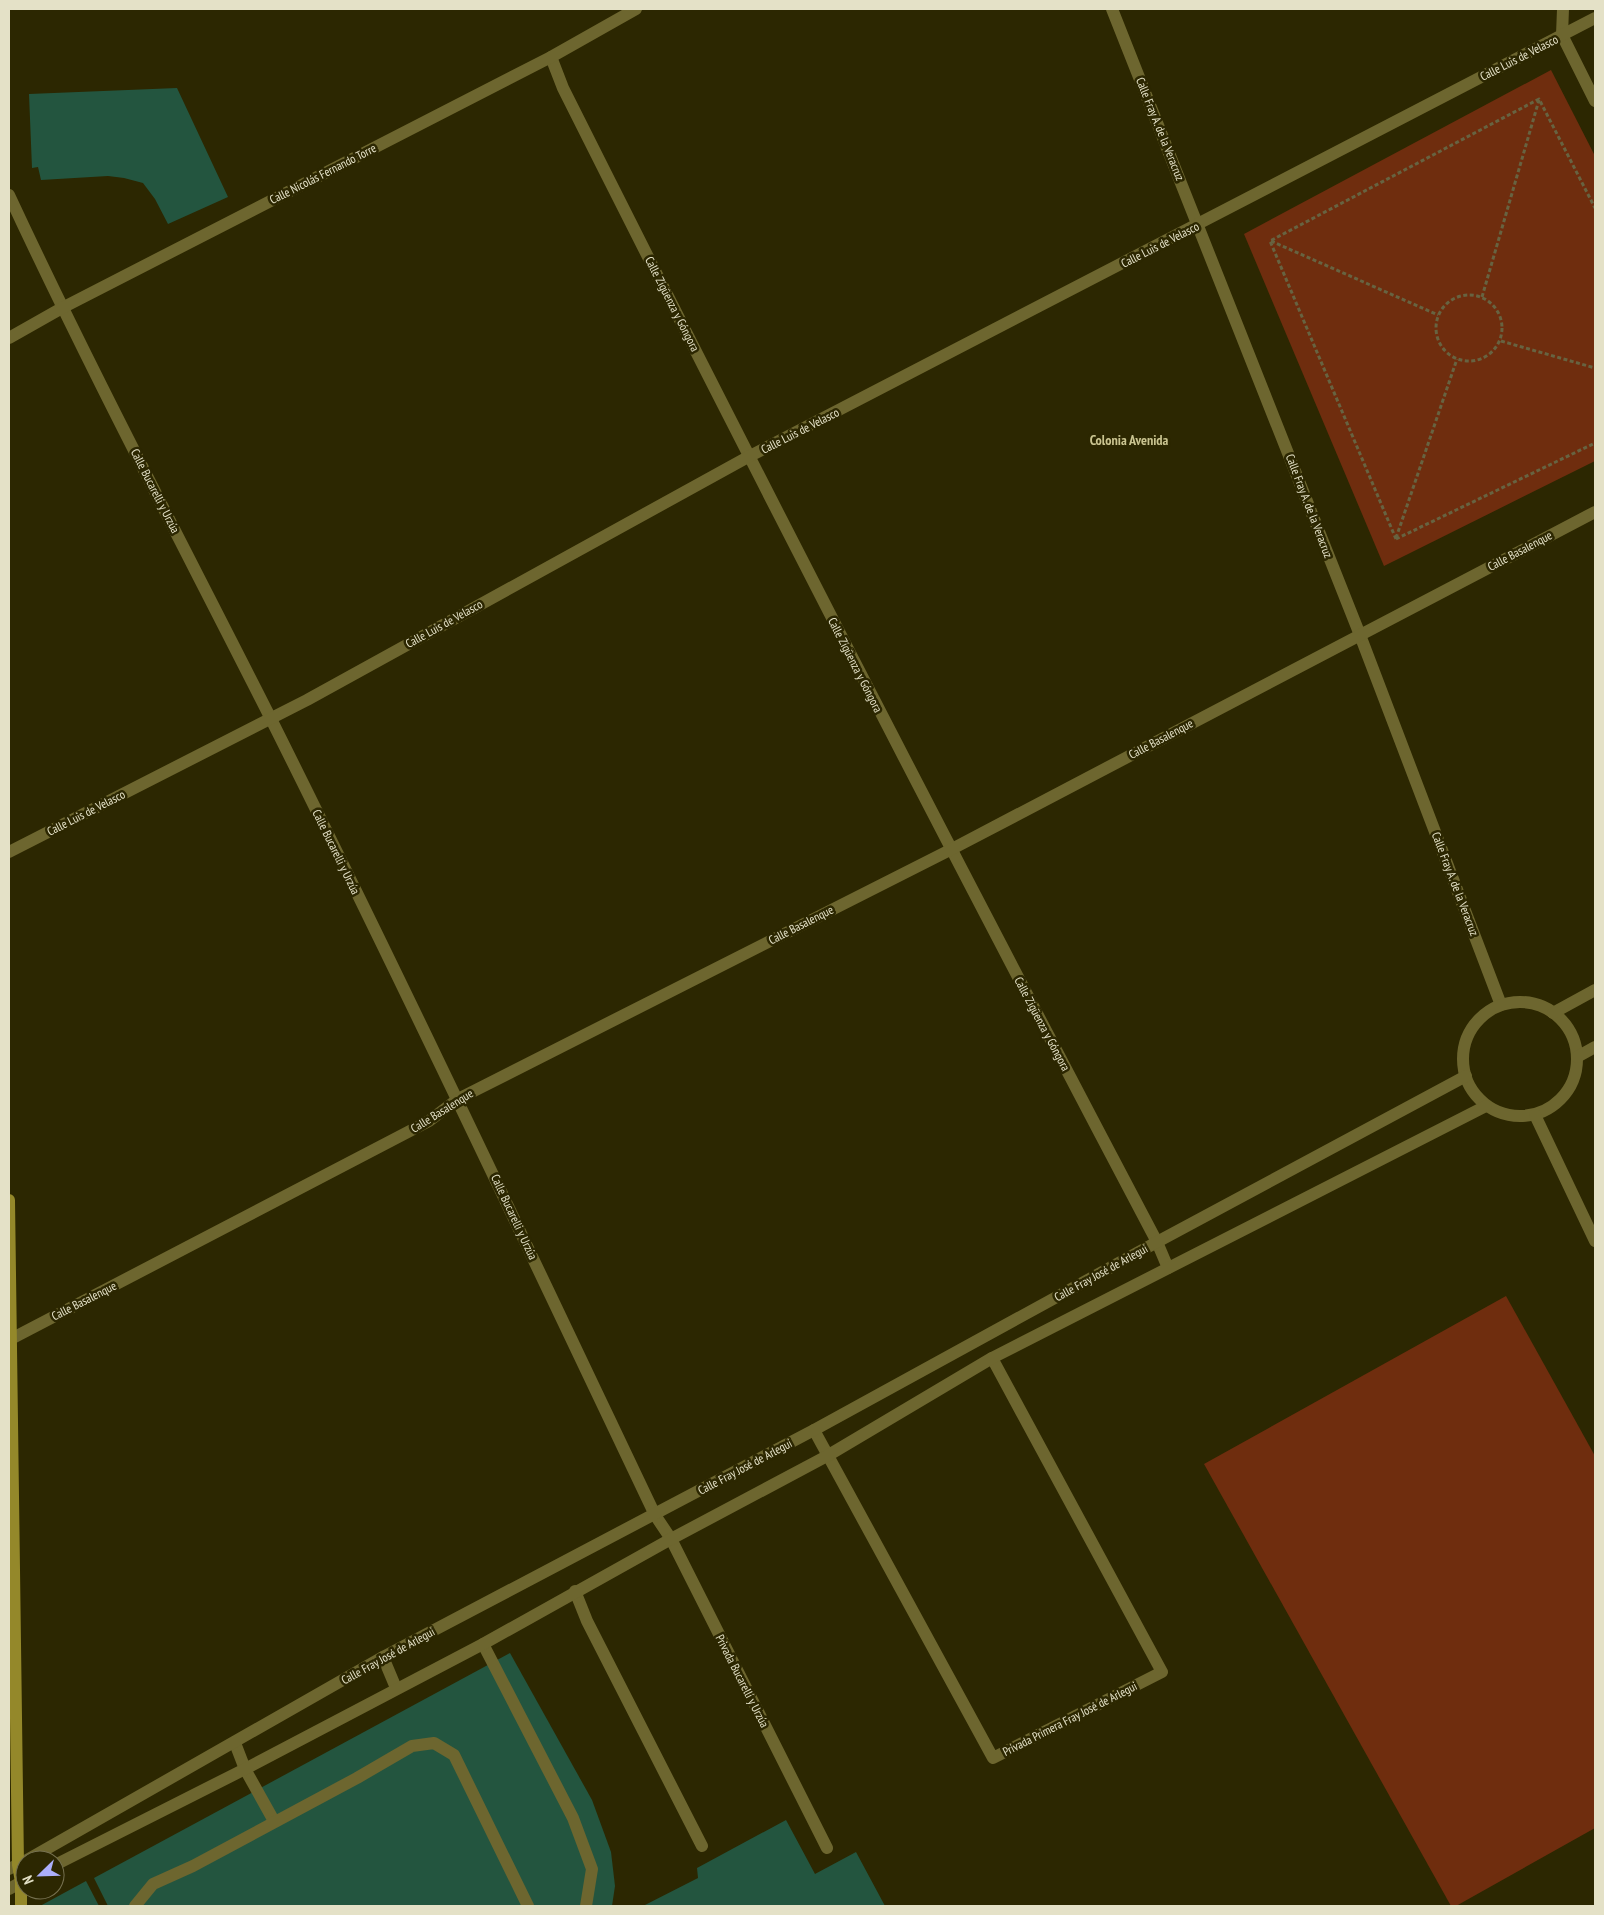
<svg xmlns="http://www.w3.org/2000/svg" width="1604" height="1915" viewBox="0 0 1604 1915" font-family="'PT Sans Narrow',sans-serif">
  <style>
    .green { fill: #6f2d0e }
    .building { fill: #23553f }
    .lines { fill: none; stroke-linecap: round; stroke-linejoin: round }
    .path { stroke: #676341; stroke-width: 3; stroke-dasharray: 4 2.5; stroke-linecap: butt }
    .service { stroke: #6d662f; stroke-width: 12 }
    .minor { stroke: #6d662f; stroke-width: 12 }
    .secondary { stroke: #94882a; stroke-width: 12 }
    .labels { text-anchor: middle; stroke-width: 5; stroke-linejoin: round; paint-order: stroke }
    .street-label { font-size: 12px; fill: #e4e1c7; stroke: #2c2701 }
    .neighbourhood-label { font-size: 14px; font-weight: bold; fill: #cac490; stroke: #2c2701 }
  </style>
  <rect width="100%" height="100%" fill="#2c2701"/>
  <!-- green -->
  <g class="green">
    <polygon points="1551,70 1595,156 1595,461 1384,566 1244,234"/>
    <polygon points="1506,1296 1595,1456 1595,1828 1456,1906 1451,1906 1204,1464"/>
  </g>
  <!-- building -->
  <g class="building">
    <polygon points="177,88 228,197 168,224 155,199 143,183 124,178 108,176 41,180 38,167 32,168 29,94"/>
    <polygon points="510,1653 592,1800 611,1852 615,1886 612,1906 108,1906 94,1878"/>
    <polygon points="786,1820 815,1874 856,1852 885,1906 643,1906 698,1878 697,1868"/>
    <polygon points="86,1881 99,1906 40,1906"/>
  </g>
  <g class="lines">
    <!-- path -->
    <g class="path">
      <polyline points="1271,241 1438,315"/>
      <circle cx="1469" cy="328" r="33"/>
      <polyline points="1482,297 1539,100"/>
      <polyline points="1501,341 1595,368"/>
      <polyline points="1396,538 1457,359"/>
      <polyline points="1396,539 1270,241 1539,99 1595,208"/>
      <polyline points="1396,539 1595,443"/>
    </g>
    <!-- service -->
    <g class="service">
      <polyline points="575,1591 587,1621 702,1846"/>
      <polyline points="483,1644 573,1818 592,1869 586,1906"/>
      <polyline points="245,1769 274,1821"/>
      <polyline points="135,1906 153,1884 193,1866 357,1778 412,1746 434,1743 454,1755 528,1906"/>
    </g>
    <!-- minor -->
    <g class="minor">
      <polyline points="1112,9 1360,635 1501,1005"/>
      <polyline points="1563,9 1562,35 1595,101"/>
      <path d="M551,57L563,88C757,475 955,859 1157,1242L1168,1268"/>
      <path d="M9,195C91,371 182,543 270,717C402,981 528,1248 655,1515L671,1539L827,1848"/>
      <polyline points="9,338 62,308 551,57 636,9"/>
      <polyline points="9,852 307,700 748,457 1595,18"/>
      <circle cx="1520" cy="1059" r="57"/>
      <polyline points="1553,1013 1595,990"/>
      <polyline points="1577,1057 1595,1047"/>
      <polyline points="1535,1115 1595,1241"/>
      <polyline points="9,1340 429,1121 458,1099 950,850 1595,512"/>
      <polyline points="814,1430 993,1758 1162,1672 992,1358"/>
      <polyline points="383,1657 396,1688"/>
      <polyline points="235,1743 245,1769"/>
      <polyline points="27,1860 383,1657 814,1430 1157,1242 1466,1076"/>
      <polyline points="55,1865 245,1769 483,1644 671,1539 827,1456 992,1358 1486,1106"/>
      <polyline points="9,1869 25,1861"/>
      <polyline points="9,1889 25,1880"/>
    </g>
    <!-- secondary -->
    <polyline class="secondary" points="9,1200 18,1865 21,1882 21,1906"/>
  </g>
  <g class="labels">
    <!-- street labels -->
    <g class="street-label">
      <text transform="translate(1519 58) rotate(-27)" y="4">Calle Luis de Velasco</text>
      <text transform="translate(1160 129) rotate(68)" y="4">Calle Fray A. de la Veracruz</text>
      <text transform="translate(323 174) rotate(-27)" y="4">Calle Nicolás Fernando Torre</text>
      <text transform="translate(1160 245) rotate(-27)" y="4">Calle Luis de Velasco</text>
      <text transform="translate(672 304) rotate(63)" y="4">Calle Zigüenza y Góngora</text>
      <text transform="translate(800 431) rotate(-27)" y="4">Calle Luis de Velasco</text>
      <text transform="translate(155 491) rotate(63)" y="4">Calle Bucarelli y Urzúa</text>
      <text transform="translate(1309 506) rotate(69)" y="4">Calle Fray A. de la Veracruz</text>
      <text transform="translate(1520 551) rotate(-28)" y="4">Calle Basalenque</text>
      <text transform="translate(444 624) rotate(-29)" y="4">Calle Luis de Velasco</text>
      <text transform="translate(855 665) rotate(63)" y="4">Calle Zigüenza y Góngora</text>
      <text transform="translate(1161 739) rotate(-28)" y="4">Calle Basalenque</text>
      <text transform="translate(86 813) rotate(-27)" y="4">Calle Luis de Velasco</text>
      <text transform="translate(336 852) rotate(64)" y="4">Calle Bucarelli y Urzúa</text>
      <text transform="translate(1455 884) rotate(69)" y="4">Calle Fray A. de la Veracruz</text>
      <text transform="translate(801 925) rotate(-27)" y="4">Calle Basalenque</text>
      <text transform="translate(1042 1024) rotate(62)" y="4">Calle Zigüenza y Góngora</text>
      <text transform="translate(442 1111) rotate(-32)" y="4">Calle Basalenque</text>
      <text transform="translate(514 1217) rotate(65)" y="4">Calle Bucarelli y Urzúa</text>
      <text transform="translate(1101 1273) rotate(-29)" y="4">Calle Fray José de Arlegui</text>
      <text transform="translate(84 1301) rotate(-27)" y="4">Calle Basalenque</text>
      <text transform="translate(745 1467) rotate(-28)" y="4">Calle Fray José de Arlegui</text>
      <text transform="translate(388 1656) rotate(-29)" y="4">Calle Fray José de Arlegui</text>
      <text transform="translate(742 1681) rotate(63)" y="4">Privada Bucarelli y Urzúa</text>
      <text transform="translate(1070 1719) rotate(-27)" y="4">Privada Primera Fray José de Arlegui</text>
    </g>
    <!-- neighbourhood labels -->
    <g class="neighbourhood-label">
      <text x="1129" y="445">Colonia Avenida</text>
    </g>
  </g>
  <!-- border -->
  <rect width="1604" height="1915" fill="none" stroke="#e4e1c7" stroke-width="20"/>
  <!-- north arrow -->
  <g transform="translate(40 1875) rotate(247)"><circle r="24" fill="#2c2701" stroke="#767150"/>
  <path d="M0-4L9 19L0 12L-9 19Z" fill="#acaffb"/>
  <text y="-8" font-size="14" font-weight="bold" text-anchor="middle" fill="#e4e1c7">N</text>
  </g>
</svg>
